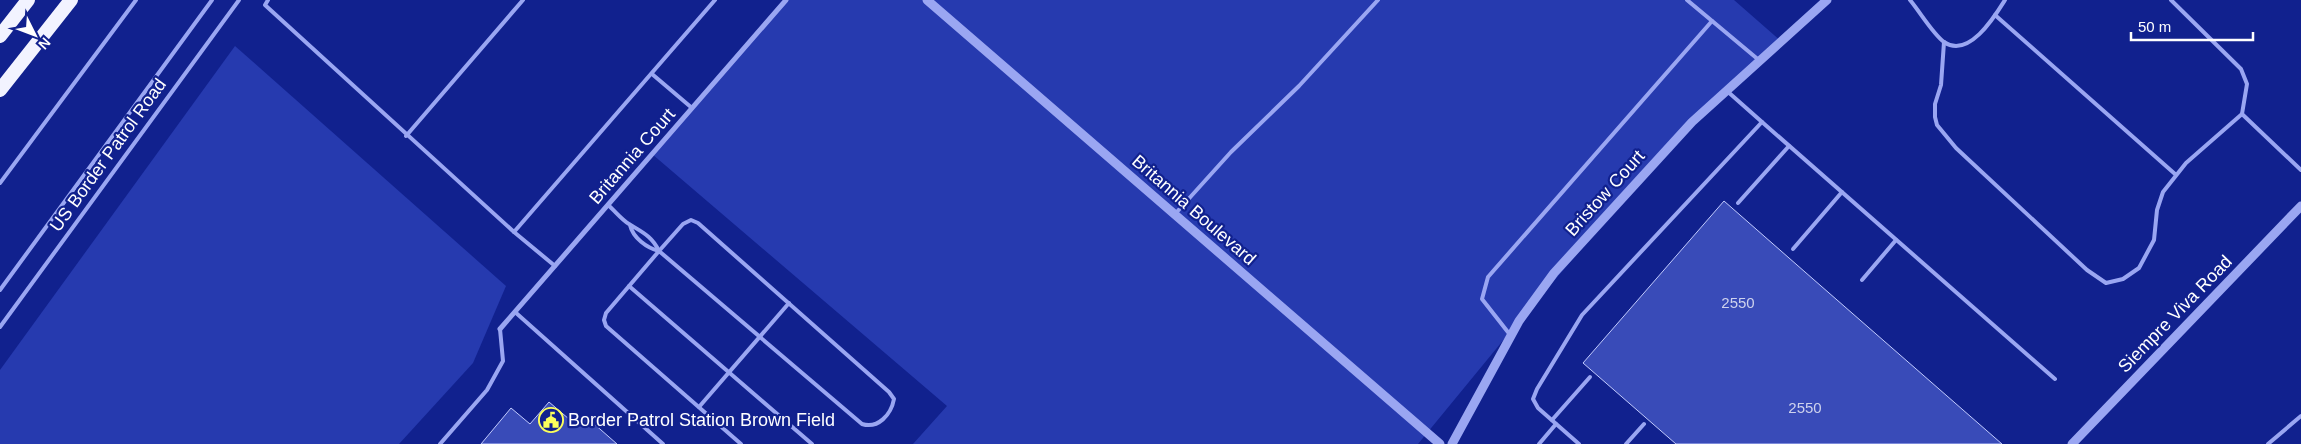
<svg xmlns="http://www.w3.org/2000/svg" width="2301" height="444" viewBox="0 0 2301 444" font-family="Helvetica,sans-serif">
  <style>
    .green { fill: #263aaf }
    .building { fill: #394bb8; stroke: #c1cafd }
    .lines { fill: none; stroke-linecap: round; stroke-linejoin: round }
    .service { stroke: #9aa6f2; stroke-width: 4 }
    .minor { stroke: #9aa6f2; stroke-width: 5 }
    .tertiary { stroke: #9aa6f2; stroke-width: 9 }
    .trunk { stroke: #f2f3ff; stroke-width: 14 }
    .labels { text-anchor: middle; stroke-width: 4.5; stroke-linejoin: round; paint-order: stroke }
    .number-label { font-size: 15px; fill: #ced2ed }
    .street-label { font-size: 18px; fill: #fff; stroke: #11218e }
    .poi-label { font-size: 18px; fill: #fff; stroke: #11218e; text-anchor: start }
  </style>
  <rect width="100%" height="100%" fill="#11218e"/>
  <!-- green -->
  <g class="green">
    <polygon points="786,0 1734,0 1781,41 1692,122 1519,321 1418,444 913,444 947,406 652,154"/>
    <polygon points="235,46 506,286 473,363 399,444 0,444 0,370"/>
  </g>
  <!-- building -->
  <g class="building">
    <polygon points="1724,201 1813,279 2002,444 1676,444 1583,363"/>
    <polygon points="549,402 576,425 584,415 617,444 481,444 511,408 530,424"/>
  </g>
  <g class="lines">
    <!-- service -->
    <g class="service">
      <polyline points="268,0 265,5 514,232 715,0"/>
      <polyline points="1687,0 1760,61"/>
      <path d="M1910,0C1920,12 1933,34 1944,42C1969,59 1995,16 2005,0"/>
      <polyline points="2171,0 2241,69 2247,84 2242,114 2301,170"/>
      <polyline points="1995,15 2175,174"/>
      <polyline points="1944,42 1941,85 1935,104 1935,117 1937,125 1956,148 2087,270 2106,283 2123,279 2139,268 2154,240 2157,210 2163,192 2186,163 2242,114"/>
      <polyline points="652,74 692,108"/>
      <polyline points="1762,122 2055,379"/>
      <polyline points="406,136 523,0"/>
      <polyline points="0,183 136,0"/>
      <polyline points="1738,203 1789,146"/>
      <path d="M608,205C615,211 622,220 629,224C642,232 652,236 659,251C647,248 633,238 630,225"/>
      <polyline points="1175,214 1231,152 1299,86 1378,0"/>
      <polyline points="514,232 555,266"/>
      <polyline points="1793,249 1842,192"/>
      <path d="M659,251L683,224L691,220L698,223L889,392L894,399C891,415 878,429 862,424L659,251L606,313L604,320L606,326L741,444"/>
      <polyline points="1862,280 1896,240"/>
      <polyline points="629,286 812,444"/>
      <polyline points="0,290 212,0"/>
      <polyline points="515,312 663,444"/>
      <polyline points="0,327 239,0"/>
      <polyline points="1511,336 1482,299 1488,277 1712,21"/>
      <polyline points="699,407 789,303"/>
      <polyline points="1552,420 1590,377"/>
      <polyline points="440,444 487,390 503,361 500,329"/>
      <polyline points="1539,444 1556,424"/>
      <polyline points="1579,444 1538,408 1533,399 1537,389 1582,315 1762,122 1727,91"/>
      <polyline points="1626,444 1644,424"/>
      <polyline points="2268,444 2301,416"/>
    </g>
    <!-- minor -->
    <polyline class="minor" points="500,329 786,0"/>
    <!-- tertiary -->
    <g class="tertiary">
      <polyline points="927,0 1440,444"/>
      <polyline points="1452,444 1519,321 1554,273 1692,122 1827,0"/>
      <polyline points="2072,444 2301,206"/>
    </g>
    <!-- trunk -->
    <g class="trunk">
      <polyline points="0,36 28,0"/>
      <polyline points="0,90 71,0"/>
    </g>
  </g>
  <!-- icons -->
  <defs>
    <symbol id="civic-ring" viewBox="-11 -11 22 22"><circle r="9.5" fill="#11218e" stroke="#fcff5b" stroke-width="1.5"/><path d="M-.6-6.5H3V-4.5H.6V-3L4-1V1h2V6H-6V1h2V-1L-.6-3ZM-1.2 2.5V6h2.4V2.5Z" fill="#fcff5b"/></symbol>
  </defs>
  <g fill-rule="evenodd">
    <use href="#civic-ring" x="537" y="406" width="28" height="28"/>
  </g>
  <g class="labels">
    <!-- number labels -->
    <g class="number-label">
      <text x="1738" y="308">2550</text>
      <text x="1805" y="413">2550</text>
    </g>
    <!-- street labels -->
    <g class="street-label">
      <text transform="translate(108 155) rotate(-54)" y="6">US Border Patrol Road</text>
      <text transform="translate(632 156) rotate(-49)" y="6">Britannia Court</text>
      <text transform="translate(1605 193) rotate(-48)" y="6">Bristow Court</text>
      <text transform="translate(1194 210) rotate(41)" y="6">Britannia Boulevard</text>
      <text transform="translate(2175 314) rotate(-46)" y="6">Siempre Viva Road</text>
    </g>
    <!-- poi labels -->
    <g class="poi-label">
      <text x="568" y="426">Border Patrol Station Brown Field</text>
    </g>
  </g>
  <!-- north arrow -->
  <g transform="translate(35 35) rotate(132)" stroke="#11218e" stroke-width="4" paint-order="stroke">
  <path d="M0-4L9 19L0 12L-9 19Z" fill="#ffffff"/>
  <text y="-8" font-size="14" font-weight="bold" text-anchor="middle" fill="#ffffff">N</text>
  </g>
  <!-- scale -->
  <path d="M2131 32v8h122v-8" fill="none" stroke="#ffffff" stroke-width="2.5"/>
  <text x="2138" y="32" font-size="15" fill="#ffffff" stroke="#11218e" stroke-width="4" paint-order="stroke">50 m</text>
</svg>
